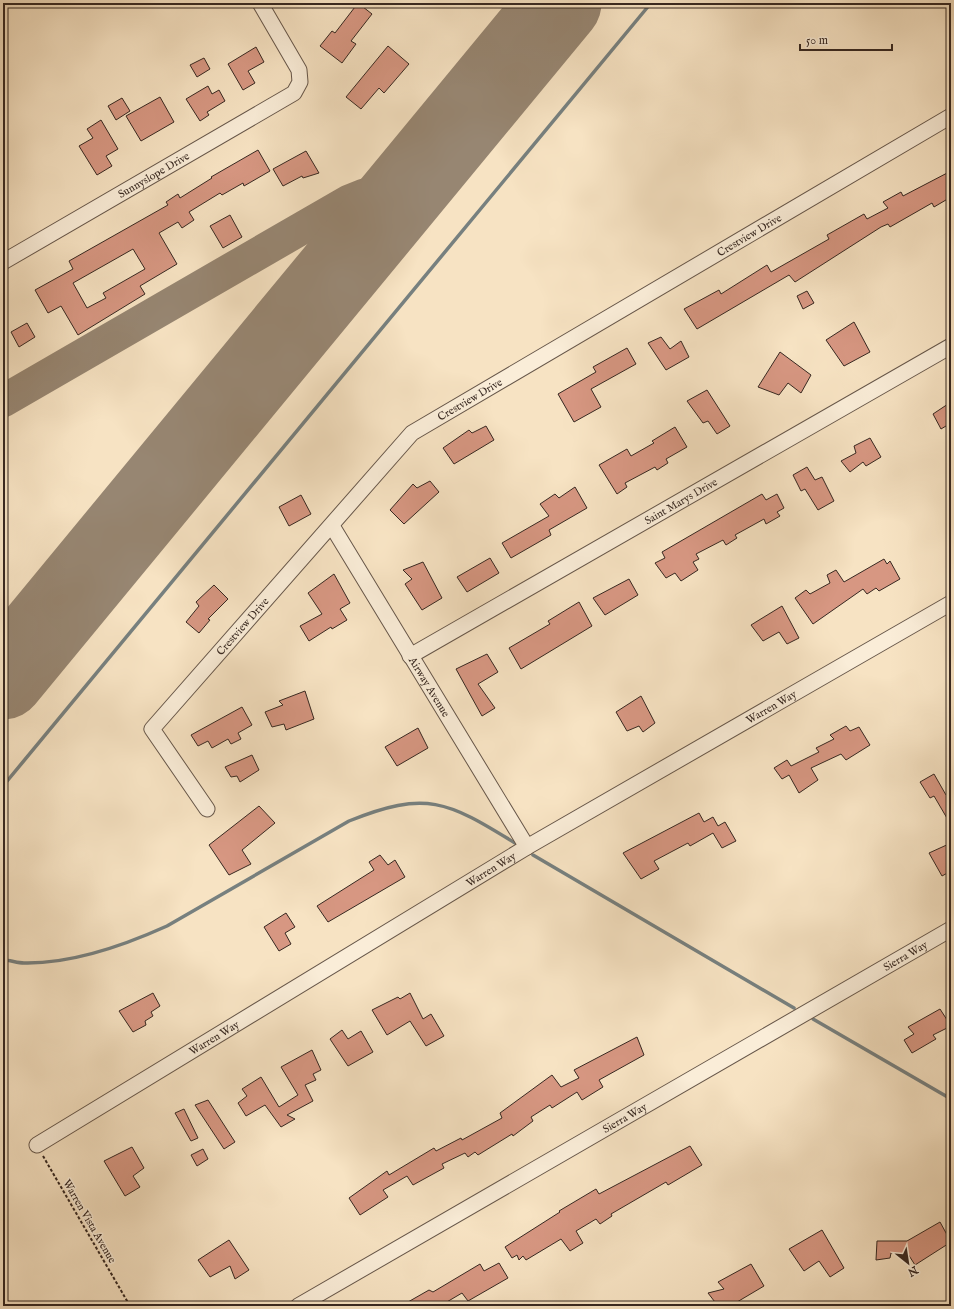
<svg xmlns="http://www.w3.org/2000/svg" width="954" height="1309" viewBox="0 0 954 1309" font-family="'IM FELL English',serif">
  <style>
    .lines { fill: none; stroke-linecap: round; stroke-linejoin: round }
    .stream { stroke: #77807f; stroke-width: 3.5 }
    .taxiway { stroke: #978672; stroke-width: 33 }
    .runway { stroke: #978672; stroke-width: 83 }
    .building { fill: #d79782; stroke: #372821; fill-rule: evenodd }
    .minor-casing { stroke: #67574a; stroke-width: 17 }
    .path { stroke: #372821; stroke-width: 2; stroke-dasharray: 3 2; stroke-linecap: butt }
    .minor { stroke: #faedd8; stroke-width: 15 }
    .labels { text-anchor: middle; stroke-width: 3; stroke-linejoin: round; paint-order: stroke }
    .street-label { font-size: 11px; fill: #372821; stroke: #faedd8 }
  </style>
  <rect width="100%" height="100%" fill="#f7e3c3"/>
  <filter id="stains"><feTurbulence type="fractalNoise" baseFrequency=".005" numOctaves="4"/><feColorMatrix values="0 0 0 0 .2 0 0 0 0 .09 0 0 0 0 .02 0 0 0 .5 -.17"/></filter>
  <radialGradient id="worn" r=".72"><stop offset=".6" stop-color="#630" stop-opacity="0"/><stop offset="1" stop-color="#630" stop-opacity=".3"/></radialGradient>
  <g class="lines">
    <!-- stream -->
    <g class="stream">
      <polyline points="3,786 651,3"/>
      <polyline points="533,855 794,1008"/>
      <path d="M3,960C10,960 17,963 24,963C72,964 125,945 167,926L349,821C426,790 447,801 515,843"/>
      <polyline points="813,1019 951,1099"/>
    </g>
    <!-- taxiway -->
    <polyline class="taxiway" points="3,401 349,201 364,195 378,194 393,205"/>
    <!-- runway -->
    <polyline class="runway" points="3,678 560,3"/>
  </g>
  <!-- building -->
  <g class="building">
    <polygon points="358,3 372,14 351,41 356,44 342,63 320,46 332,31 335,33"/>
    <polygon points="388,46 409,64 384,93 379,88 361,109 346,97"/>
    <polygon points="256,47 264,62 248,71 255,83 243,90 228,64"/>
    <polygon points="204,58 210,69 197,77 190,65"/>
    <polygon points="208,86 212,94 219,90 225,101 207,112 209,115 200,121 186,99"/>
    <polygon points="160,97 174,122 141,141 126,116"/>
    <polygon points="122,98 130,111 116,120 108,106"/>
    <polygon points="101,120 118,149 106,156 112,166 97,175 79,146 93,138 87,129"/>
    <path d="M258,150L270,171L244,186L243,183L222,195L220,193L189,212L194,220L182,228L178,222L159,233L177,264L140,286L145,294L78,335L61,306L48,313L35,290L73,269L69,261L168,205L166,202L178,194L180,198L212,178L211,177ZM133,249L145,269L103,293L106,298L87,308L73,283Z"/>
    <polygon points="306,151 319,173 303,178 302,176 283,186 273,169"/>
    <polygon points="951,171 951,197 934,207 932,203 890,227 888,224 881,227 795,282 789,275 697,329 684,309 719,290 721,294 767,265 771,272 829,239 827,235 864,214 867,219 888,208 883,202 901,192 903,196"/>
    <polygon points="230,215 242,237 223,248 210,226"/>
    <polygon points="807,291 814,303 803,309 797,296"/>
    <polygon points="854,322 870,352 844,366 826,340"/>
    <polygon points="27,323 35,337 19,347 11,332"/>
    <polygon points="661,337 670,349 681,341 689,357 666,370 648,343"/>
    <polygon points="627,348 636,364 591,389 601,407 574,422 558,394 596,372 593,367"/>
    <polygon points="780,352 811,375 801,393 788,383 779,395 758,387"/>
    <polygon points="707,390 730,426 717,434 708,421 703,423 687,401"/>
    <polygon points="951,402 951,423 941,429 933,414"/>
    <polygon points="486,426 494,440 454,464 443,448 469,430 472,433"/>
    <polygon points="675,427 687,447 666,459 668,463 657,470 655,467 625,483 627,487 617,494 599,465 627,449 631,456 654,443 652,441"/>
    <polygon points="870,438 881,457 866,466 863,462 850,472 841,461 856,453 854,446"/>
    <polygon points="807,467 815,480 822,477 834,501 818,510 805,489 801,491 793,475"/>
    <polygon points="430,481 439,492 404,524 390,510 413,484 417,488"/>
    <polygon points="575,487 587,508 549,530 551,535 511,558 502,543 549,516 540,504 555,494 559,498"/>
    <polygon points="762,494 766,500 777,494 784,508 777,512 780,516 766,524 764,519 735,535 737,538 726,545 723,540 696,554 699,559 693,562 698,570 681,581 675,573 666,578 655,563 665,558 662,552"/>
    <polygon points="301,495 311,514 289,526 279,507"/>
    <polygon points="490,558 499,573 467,592 457,577"/>
    <polygon points="884,559 887,564 890,561 900,579 879,591 876,588 867,594 863,589 813,624 795,598 806,590 810,594 830,583 827,575 836,570 844,582"/>
    <polygon points="423,562 442,598 422,610 405,584 412,579 403,570"/>
    <polygon points="334,574 350,603 340,609 347,620 332,629 331,627 309,641 300,626 322,614 308,593"/>
    <polygon points="629,579 638,595 605,615 593,598"/>
    <polygon points="214,585 228,599 208,619 210,620 199,633 186,622 199,606 196,602"/>
    <polygon points="579,602 592,626 521,669 509,648 550,624 548,621"/>
    <polygon points="782,606 799,638 787,644 779,632 763,641 751,625"/>
    <polygon points="487,654 498,672 478,684 495,708 482,716 456,669"/>
    <polygon points="305,691 314,719 286,730 284,724 272,727 265,712 283,705 279,701"/>
    <polygon points="641,696 655,723 643,732 639,726 627,731 616,712"/>
    <polygon points="242,707 252,725 238,733 241,739 231,744 228,739 212,748 208,741 198,746 191,735"/>
    <polygon points="846,726 850,731 859,727 870,745 846,760 841,754 811,768 818,780 799,793 789,775 782,779 774,768 787,760 791,766 819,752 816,748 834,739 830,735"/>
    <polygon points="418,728 428,748 397,766 385,747"/>
    <polygon points="252,755 259,770 240,782 237,776 231,777 225,767"/>
    <polygon points="934,774 946,795 951,792 951,825 934,796 930,798 920,782"/>
    <polygon points="259,806 275,823 242,850 251,864 229,875 209,845"/>
    <polygon points="699,813 704,822 713,817 718,826 725,822 736,841 722,848 713,833 690,846 688,843 654,861 659,869 641,879 623,853"/>
    <polygon points="951,843 951,871 942,876 929,853"/>
    <polygon points="380,855 388,865 395,860 405,877 328,922 317,906 374,870 369,862"/>
    <polygon points="286,913 295,927 285,933 291,944 279,951 264,927"/>
    <polygon points="153,993 160,1006 151,1012 153,1016 145,1021 146,1025 133,1032 119,1011"/>
    <polygon points="410,993 423,1019 431,1014 444,1036 426,1046 410,1021 387,1035 372,1010 398,997 400,999"/>
    <polygon points="940,1009 951,1026 933,1035 936,1039 912,1053 904,1040 914,1034 908,1027"/>
    <polygon points="342,1030 348,1039 361,1031 373,1052 348,1066 330,1039"/>
    <polygon points="637,1037 644,1055 599,1080 603,1087 582,1100 577,1092 552,1108 550,1105 531,1117 533,1121 513,1136 512,1134 478,1155 475,1152 468,1157 465,1153 442,1164 444,1168 413,1185 407,1176 383,1190 388,1197 360,1215 349,1198 387,1171 389,1175 434,1148 436,1151 461,1138 462,1140 502,1118 500,1113 552,1075 561,1087 579,1078 574,1070"/>
    <polygon points="312,1050 321,1070 313,1074 316,1080 305,1085 313,1101 287,1115 295,1119 281,1127 265,1105 246,1116 238,1103 247,1096 242,1089 261,1077 279,1107 298,1095 281,1067"/>
    <polygon points="208,1100 235,1142 224,1149 195,1105"/>
    <polygon points="184,1109 198,1138 191,1141 175,1113"/>
    <polygon points="690,1146 702,1165 668,1185 666,1182 611,1214 612,1216 600,1224 596,1219 576,1231 583,1243 570,1251 561,1239 526,1260 523,1256 519,1260 517,1255 512,1258 505,1247 560,1212 559,1211 596,1189 599,1194"/>
    <polygon points="132,1147 144,1168 133,1176 140,1187 125,1196 104,1161"/>
    <polygon points="203,1149 208,1159 197,1166 191,1155"/>
    <polygon points="940,1222 951,1242 915,1265 908,1254 891,1253 890,1258 876,1260 877,1241 907,1241"/>
    <polygon points="822,1230 844,1268 830,1277 819,1261 804,1271 789,1249"/>
    <polygon points="229,1240 249,1270 235,1279 230,1266 210,1277 198,1260"/>
    <polygon points="499,1263 508,1278 468,1301 462,1293 440,1306 401,1306 429,1290 433,1292 480,1264 484,1271"/>
    <polygon points="751,1264 764,1286 732,1305 730,1303 718,1306 708,1293 724,1289 718,1282"/>
  </g>
  <g class="lines">
    <defs>
      <g id="minor">
        <path id="s1" d="M3,262L294,93L300,82L299,70L260,3"/>
        <path id="s2" d="M332,526L527,847"/>
        <path id="s3" d="M410,656L951,346"/>
        <path id="s4" d="M207,809L152,729L412,433L951,116"/>
        <path id="s5" d="M37,1145L527,847L951,603"/>
        <path id="s6" d="M298,1306L951,929"/>
      </g>
    </defs>
    <!-- minor casing -->
    <use href="#minor" class="minor-casing"/>
    <!-- path -->
    <polyline class="path" points="43,1156 130,1306"/>
    <!-- minor -->
    <use href="#minor" class="minor"/>
  </g>
  <g class="labels">
    <!-- street labels -->
    <g class="street-label">
      <text dy="4" stroke="none"><textPath href="#s1" startOffset="174">Sunnyslope Drive</textPath></text>
      <text dy="4" stroke="none"><textPath href="#s4" startOffset="882">Crestview Drive</textPath></text>
      <text dy="4" stroke="none"><textPath href="#s4" startOffset="558">Crestview Drive</textPath></text>
      <text dy="4" stroke="none"><textPath href="#s3" startOffset="312">Saint Marys Drive</textPath></text>
      <text dy="4" stroke="none"><textPath href="#s4" startOffset="234">Crestview Drive</textPath></text>
      <text dy="4" stroke="none"><textPath href="#s2" startOffset="188">Airway Avenue</textPath></text>
      <text dy="4" stroke="none"><textPath href="#s5" startOffset="855">Warren Way</textPath></text>
      <text dy="4" stroke="none"><textPath href="#s5" startOffset="531">Warren Way</textPath></text>
      <text dy="4" stroke="none"><textPath href="#s6" startOffset="701">Sierra Way</textPath></text>
      <text dy="4" stroke="none"><textPath href="#s5" startOffset="207">Warren Way</textPath></text>
      <text dy="4" stroke="none"><textPath href="#s6" startOffset="377">Sierra Way</textPath></text>
      <text transform="translate(90 1221) rotate(60)" y="4">Warren Vista Avenue</text>
    </g>
  </g>
  <!-- margin -->
  <rect width="954" height="1309" fill="none" stroke="#f7e3c3" stroke-width="16"/>
  <rect x="4" y="4" width="946" height="1301" fill="none" stroke="#372821" stroke-width="2"/>
  <rect x="8" y="8" width="938" height="1293" fill="none" stroke="#372821"/>
  <!-- north arrow -->
  <g transform="translate(908 1263) rotate(150)" stroke="#faedd8" stroke-width="3" paint-order="stroke">
  <path d="M0-3L7 15L0 10L-7 15Z" fill="#372821"/>
  <text y="-6" font-size="11" font-weight="bold" text-anchor="middle" fill="#372821">N</text>
  </g>
  <!-- scale -->
  <path d="M800 44v6h92v-6" fill="none" stroke="#372821" stroke-width="2"/>
  <text x="806" y="44" font-size="12" fill="#372821" stroke="#faedd8" stroke-width="3" paint-order="stroke">50 m</text>
  <rect width="100%" height="100%" filter="url(#stains)"/>
  <rect width="100%" height="100%" fill="url(#worn)"/>
</svg>
